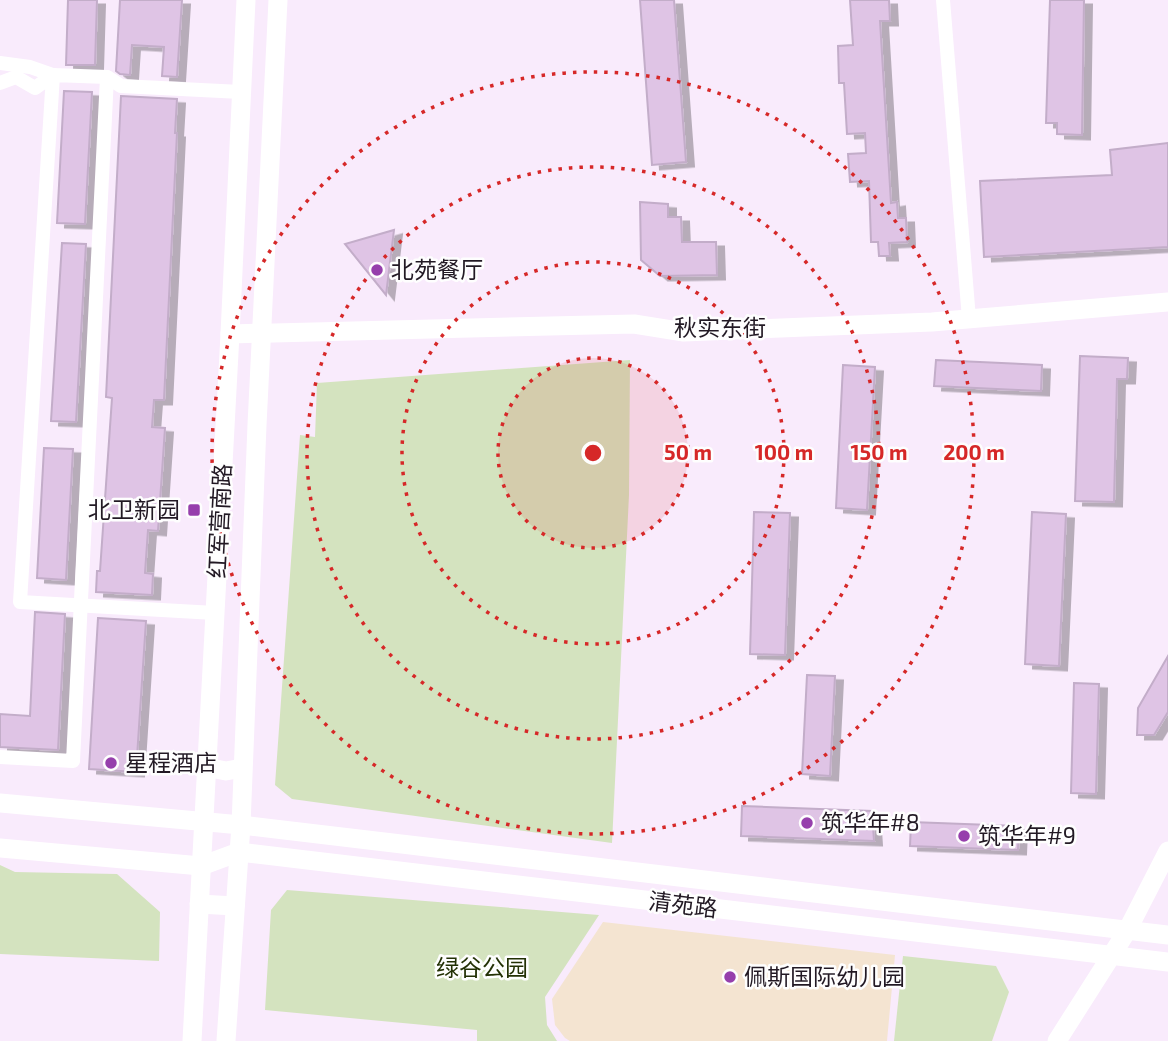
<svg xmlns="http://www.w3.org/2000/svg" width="1168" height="1041" viewBox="0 0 1168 1041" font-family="'Exo 2','Noto Sans SC',sans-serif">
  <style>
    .education { fill: #f4e4d1 }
    .green { fill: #d4e3bf }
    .building { fill: #dfc4e5; stroke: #c3adc9; stroke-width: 2; filter: url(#shadow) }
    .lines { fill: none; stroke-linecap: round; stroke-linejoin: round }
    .street { stroke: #fff; stroke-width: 14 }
    .secondary { stroke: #fff; stroke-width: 19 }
    .ring { fill: none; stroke: #d62828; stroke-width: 3.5; stroke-dasharray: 3.5 7 }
    .poi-dot { fill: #963fac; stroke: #fefefe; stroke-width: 2.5 }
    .labels { text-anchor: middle; stroke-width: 5; stroke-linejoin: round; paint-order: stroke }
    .poi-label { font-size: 23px; fill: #221924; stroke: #fefefe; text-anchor: start }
    .street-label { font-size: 23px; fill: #221924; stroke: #fefefe }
    .park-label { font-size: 23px; fill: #233105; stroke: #fefefe }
    .centre { fill: #d62828; stroke: #fefefe; stroke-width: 3.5 }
    .ring-label { font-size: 21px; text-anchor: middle; font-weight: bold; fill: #d62828; stroke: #fefefe; stroke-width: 5; stroke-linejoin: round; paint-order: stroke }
  </style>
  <defs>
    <filter id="shadow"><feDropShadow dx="8" dy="4.5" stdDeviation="0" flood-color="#0004"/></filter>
  </defs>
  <rect width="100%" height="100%" fill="#f9ebfc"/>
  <!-- education -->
  <polygon class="education" points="603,922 895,955 887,1041 570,1041 565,1038 555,1025 552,999"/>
  <!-- green -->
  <g class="green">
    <polygon points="630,360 629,495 612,843 292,799 275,785 300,435 315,437 317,383"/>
    <polygon points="0,865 15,872 117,874 160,912 159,961 0,954"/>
    <polygon points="287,890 599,915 545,997 547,1025 557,1041 477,1041 477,1030 265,1010 271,910"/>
    <polygon points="903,956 996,966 1009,992 992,1041 894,1041"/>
  </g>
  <!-- building -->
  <g class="building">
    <polygon points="68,0 97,0 95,65 66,65"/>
    <polygon points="120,0 182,0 177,77 162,76 164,47 132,45 130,75 120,74 116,71"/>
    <polygon points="640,0 674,0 686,162 652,165"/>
    <polygon points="850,0 889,0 890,21 880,21 891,203 897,202 898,218 906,218 907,242 889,243 890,256 879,256 878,242 871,242 869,181 850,182 848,154 866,153 865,133 847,134 844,83 839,83 838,46 853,45"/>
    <polygon points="1050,0 1084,0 1082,135 1057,134 1057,123 1046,123"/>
    <polygon points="64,91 92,92 85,224 57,223"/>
    <polygon points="121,96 177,99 175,133 177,133 164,400 154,400 152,427 165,428 158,531 148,530 145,573 153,574 152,595 96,592 97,571 100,571 112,398 106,397"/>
    <polygon points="1168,143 1168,247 984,257 980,181 1112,175 1110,150"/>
    <polygon points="640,202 668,204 668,217 681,217 682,242 716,242 717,275 660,276 641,260"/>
    <polygon points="394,230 386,295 345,244"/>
    <polygon points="62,243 86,244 76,422 51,421"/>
    <polygon points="1080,356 1128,358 1127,379 1117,379 1114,502 1075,501"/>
    <polygon points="936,360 1042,365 1041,391 934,386"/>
    <polygon points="843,365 875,367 867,510 836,508"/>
    <polygon points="44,448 73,449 66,580 37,578"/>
    <polygon points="754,512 790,513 785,655 750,654"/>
    <polygon points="1032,512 1066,514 1059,666 1025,664"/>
    <polygon points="35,612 65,614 58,750 0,747 0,714 30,716"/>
    <polygon points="98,618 146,621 136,772 89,769"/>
    <polygon points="1168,656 1168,712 1154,735 1137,735 1138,708"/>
    <polygon points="807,675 835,676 830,776 802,774"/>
    <polygon points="1074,683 1099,684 1096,794 1071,793"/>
    <polygon points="742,806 872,811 874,841 741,836"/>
    <polygon points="911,822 1019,826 1018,850 910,846"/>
  </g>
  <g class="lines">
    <!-- street -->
    <g class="street">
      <polyline points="943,0 969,319"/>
      <polyline points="0,63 30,67 53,75"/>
      <polyline points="0,83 16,77 35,88 53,75"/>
      <polyline points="215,613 20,602 53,75 107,77 121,86 241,92"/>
      <polyline points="0,757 73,761 107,77"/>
    </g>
    <!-- secondary -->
    <g class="secondary">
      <polyline points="230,334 634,324 684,332 932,322 1168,302"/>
      <polyline points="206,767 226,771 242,768"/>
      <polyline points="0,803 241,825 1168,935"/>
      <polyline points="0,848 201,866 239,852 1168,962"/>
      <polyline points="199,904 235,906"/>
      <polyline points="192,1041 230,334 246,0"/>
      <polyline points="226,1041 241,825 257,425 278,0"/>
      <polyline points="1057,1041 1127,931 1168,851"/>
    </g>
  </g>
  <!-- distance rings -->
  <circle cx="593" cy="453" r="95" fill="#d62828" fill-opacity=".12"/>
  <g class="ring">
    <circle cx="593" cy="453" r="95"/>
    <circle cx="593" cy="453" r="191"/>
    <circle cx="593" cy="453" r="286"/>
    <circle cx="593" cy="453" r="381"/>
  </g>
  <!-- markers -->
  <g class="poi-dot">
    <circle cx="377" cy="270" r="7"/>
    <rect x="187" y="503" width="14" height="14" rx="3.5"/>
    <circle cx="111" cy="763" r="7"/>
    <circle cx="807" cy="823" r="7"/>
    <circle cx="964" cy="836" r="7"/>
    <circle cx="730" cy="977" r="7"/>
  </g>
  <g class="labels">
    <!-- poi labels -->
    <g class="poi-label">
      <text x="391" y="278">北苑餐厅</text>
      <text x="180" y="518" text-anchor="end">北卫新园</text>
      <text x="125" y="771">星程酒店</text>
      <text x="821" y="831">筑华年#8</text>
      <text x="978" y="844">筑华年#9</text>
      <text x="744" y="985">佩斯国际幼儿园</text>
    </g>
    <!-- street labels -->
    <g class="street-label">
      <text x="720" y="336">秋实东街</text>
      <text transform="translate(220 521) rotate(-87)" y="8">红军营南路</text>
      <text transform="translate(683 905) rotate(7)" y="8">清苑路</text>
    </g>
    <!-- park labels -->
    <g class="park-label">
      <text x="482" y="976">绿谷公园</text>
    </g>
  </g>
  <circle cx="593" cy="453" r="10" class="centre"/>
  <g class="ring-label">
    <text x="688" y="460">50 m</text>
    <text x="784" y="460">100 m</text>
    <text x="879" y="460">150 m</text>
    <text x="974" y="460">200 m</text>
  </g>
</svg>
